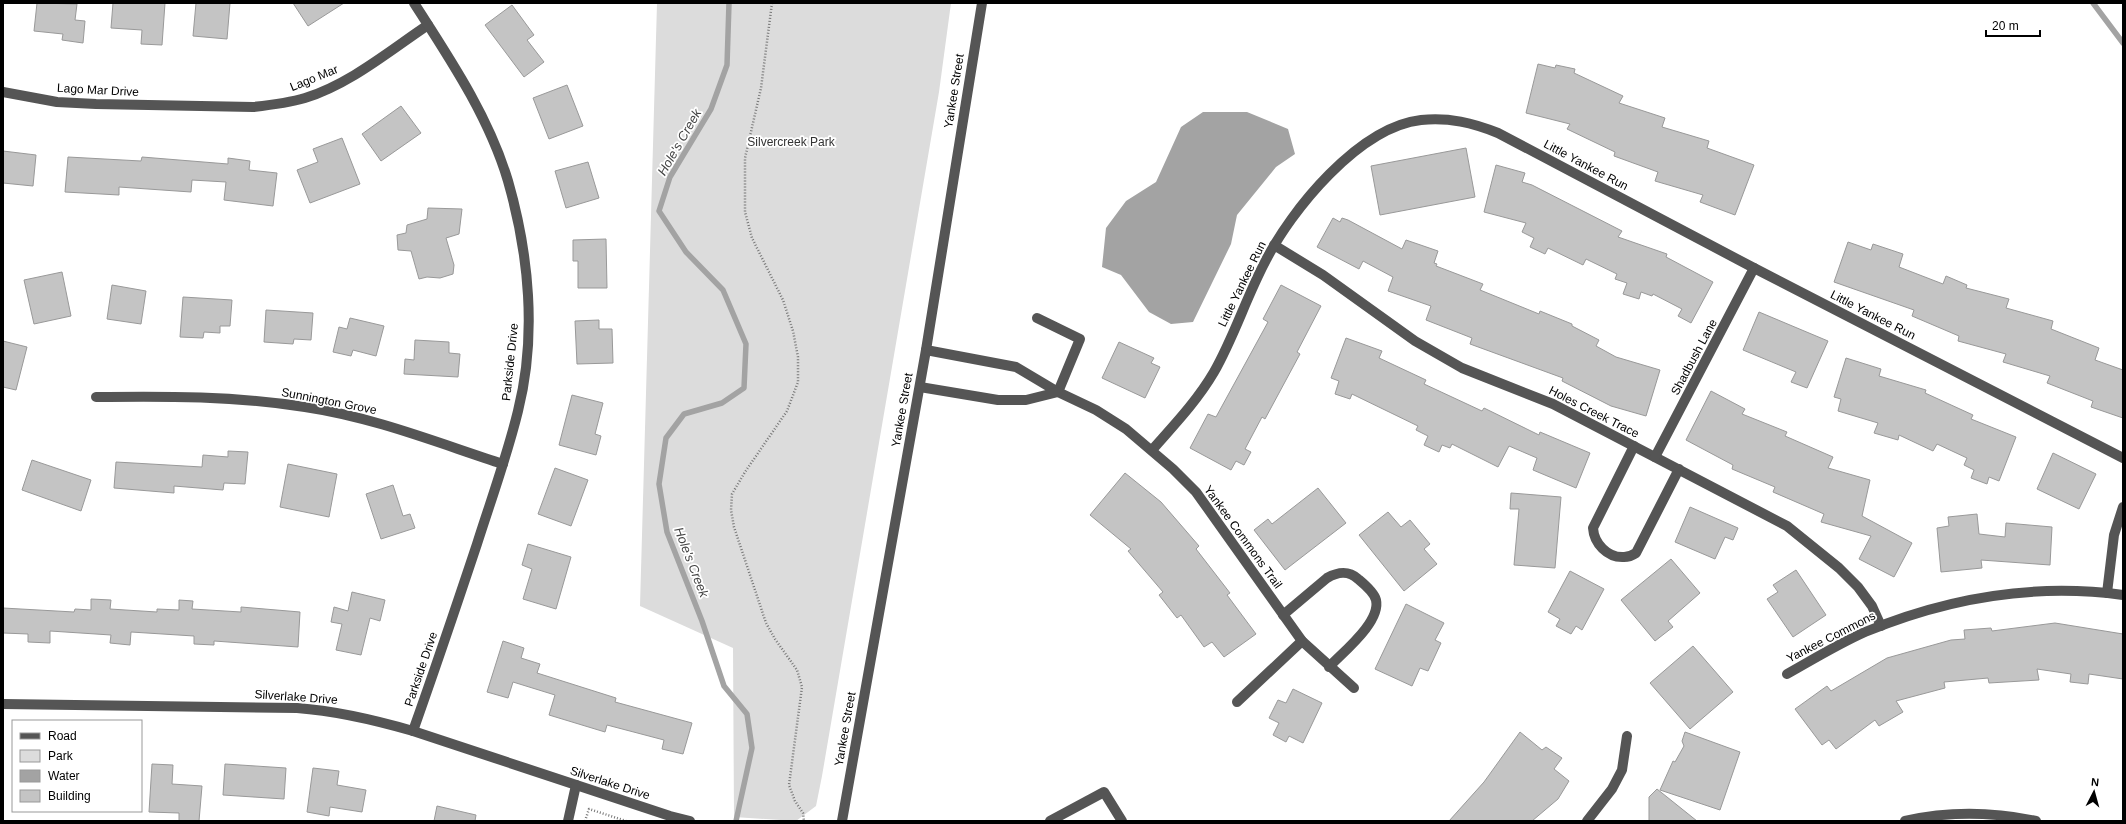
<svg xmlns="http://www.w3.org/2000/svg" width="2126" height="824" viewBox="0 0 2126 824" font-family="Helvetica,sans-serif">
  <style>
    .green { fill: #dcdcdc }
    .water { fill: #a3a3a3 }
    .lines { fill: none; stroke-linecap: round; stroke-linejoin: round }
    .stream { stroke: #a3a3a3; stroke-width: 5.5 }
    .building { fill: #c4c4c4; stroke: #999 }
    .path { stroke: #777; stroke-width: 2.5; stroke-dasharray: 1 2; stroke-linecap: butt }
    .minor { stroke: #555; stroke-width: 10 }
    .labels { text-anchor: middle; stroke-width: 3.5; stroke-linejoin: round; paint-order: stroke }
    .street-label { font-size: 12px; fill: #000; stroke: #fff }
    .park-label { font-size: 12px; fill: #333; stroke: #fff }
    .water-label { font-size: 13px; font-style: italic; fill: #444; stroke: #fff }
  </style>
  <rect width="100%" height="100%" fill="#fff"/>
  <!-- green -->
  <polygon class="green" points="657,3 951,3 939,92 822,776 816,806 796,821 734,817 733,648 640,606"/>
  <!-- water -->
  <polygon class="water" points="1203,112 1247,112 1288,129 1295,154 1276,167 1237,215 1231,244 1193,322 1171,324 1149,312 1121,275 1102,267 1106,228 1126,201 1156,182 1181,127"/>
  <g class="lines">
    <!-- stream -->
    <g class="stream">
      <polyline points="729,3 727,65 711,109 670,177 659,211 686,252 723,290 746,344 744,388 722,403 684,414 666,438 659,484 667,532 702,621 724,686 747,714 752,748 736,821"/>
      <polyline points="2093,3 2123,43"/>
    </g>
  </g>
  <!-- building -->
  <g class="building">
    <polygon points="37,3 77,4 75,20 85,21 83,43 62,40 63,34 34,31"/>
    <polygon points="113,3 165,3 162,45 141,44 142,30 111,28"/>
    <polygon points="196,3 230,3 227,39 193,36"/>
    <polygon points="293,3 344,3 308,26"/>
    <polygon points="512,5 534,35 527,40 544,62 524,77 485,25"/>
    <polygon points="1538,64 1555,68 1556,65 1575,69 1574,73 1623,96 1619,103 1665,118 1662,127 1709,141 1707,148 1754,165 1735,215 1700,202 1703,195 1655,181 1658,172 1614,156 1615,152 1567,129 1570,124 1526,113"/>
    <polygon points="567,85 583,126 549,139 533,98"/>
    <polygon points="401,106 421,133 381,161 362,134"/>
    <polygon points="342,138 360,184 310,203 297,170 318,162 313,149"/>
    <polygon points="1466,148 1475,197 1380,215 1371,166"/>
    <polygon points="3,151 36,155 33,186 3,183"/>
    <polygon points="68,157 141,161 142,157 228,164 228,158 250,161 249,170 277,173 273,206 224,200 226,182 192,180 191,192 119,187 119,195 65,192"/>
    <polygon points="588,162 599,198 566,208 555,171"/>
    <polygon points="1496,165 1525,173 1522,182 1532,185 1622,231 1618,237 1667,254 1666,257 1713,282 1691,323 1678,316 1682,309 1653,294 1652,296 1641,292 1639,299 1623,294 1627,283 1615,279 1617,274 1586,259 1583,265 1548,248 1545,254 1530,247 1534,238 1522,232 1526,223 1484,212"/>
    <polygon points="428,208 462,209 459,234 446,238 454,265 453,274 440,278 427,277 419,279 411,251 398,250 397,235 406,233 407,225 427,219"/>
    <polygon points="1333,218 1340,222 1342,218 1348,220 1402,249 1406,240 1438,251 1434,263 1437,264 1436,266 1483,284 1480,290 1539,314 1540,311 1572,324 1572,326 1599,340 1596,346 1616,357 1660,370 1646,416 1611,406 1562,381 1563,378 1470,344 1472,338 1426,320 1431,306 1388,291 1393,277 1363,261 1359,269 1317,247"/>
    <polygon points="606,239 607,288 578,288 578,261 573,261 573,240"/>
    <polygon points="1848,242 1871,250 1873,244 1903,254 1899,267 1943,284 1946,276 1967,285 1966,288 2009,299 2006,308 2053,321 2051,329 2099,348 2095,360 2123,370 2123,418 2091,407 2093,401 2047,383 2050,376 2003,362 2006,354 1958,341 1959,336 1912,316 1914,310 1834,282"/>
    <polygon points="62,272 71,316 34,324 24,280"/>
    <polygon points="112,285 146,291 141,324 107,319"/>
    <polygon points="1281,285 1321,306 1297,352 1300,354 1265,419 1262,417 1245,449 1251,452 1244,465 1236,461 1231,470 1190,448 1208,414 1216,417 1268,322 1263,319"/>
    <polygon points="183,297 232,300 230,326 220,326 220,333 204,332 203,338 180,337"/>
    <polygon points="266,310 313,313 311,340 294,339 293,344 264,342"/>
    <polygon points="1759,312 1828,341 1807,388 1791,382 1796,372 1743,350"/>
    <polygon points="350,318 384,326 376,356 353,350 351,356 333,352 339,327 347,329"/>
    <polygon points="599,320 599,329 612,329 613,363 577,364 575,321"/>
    <polygon points="1346,338 1382,351 1379,358 1426,380 1424,384 1482,411 1484,408 1539,435 1540,432 1590,453 1576,488 1533,470 1537,458 1509,446 1498,467 1452,444 1450,448 1442,445 1439,452 1424,445 1428,436 1416,430 1418,426 1352,394 1350,399 1335,394 1339,381 1331,378"/>
    <polygon points="415,340 449,342 449,353 460,354 458,377 404,374 405,359 414,360"/>
    <polygon points="3,341 27,347 16,390 3,387"/>
    <polygon points="1119,342 1154,358 1151,363 1160,367 1145,398 1102,378"/>
    <polygon points="1846,358 1881,369 1879,376 1926,390 1925,393 1973,415 1971,419 2016,437 1999,481 1989,477 1987,484 1971,478 1974,470 1964,465 1967,458 1937,444 1933,451 1899,435 1898,440 1874,433 1878,423 1838,411 1841,399 1834,397"/>
    <polygon points="1711,391 1745,409 1742,414 1787,432 1785,436 1833,457 1828,468 1870,480 1862,516 1912,543 1894,577 1859,559 1871,536 1821,522 1824,514 1773,492 1775,487 1732,469 1733,465 1686,440"/>
    <polygon points="572,395 603,403 595,434 601,436 596,455 559,445"/>
    <polygon points="228,451 248,452 245,484 224,483 223,490 174,486 174,493 114,488 116,462 202,467 203,455 228,457"/>
    <polygon points="2053,453 2096,474 2079,509 2037,489"/>
    <polygon points="32,460 91,480 81,511 22,490"/>
    <polygon points="288,464 337,474 329,517 280,507"/>
    <polygon points="555,468 588,480 571,526 538,514"/>
    <polygon points="1125,473 1161,502 1199,546 1196,549 1230,593 1227,595 1256,634 1224,657 1212,642 1204,647 1181,615 1177,618 1159,595 1163,592 1128,551 1131,549 1090,515"/>
    <polygon points="393,485 403,516 410,514 415,528 381,539 366,494"/>
    <polygon points="1318,488 1346,523 1285,570 1254,530 1268,519 1272,524"/>
    <polygon points="1511,493 1561,497 1555,568 1514,565 1519,509 1510,509"/>
    <polygon points="1690,507 1738,528 1733,540 1725,537 1715,559 1675,542"/>
    <polygon points="1388,512 1401,527 1410,520 1430,544 1424,549 1437,564 1404,591 1359,535"/>
    <polygon points="1977,514 1979,534 2005,537 2006,523 2052,527 2050,565 1981,560 1982,568 1941,572 1937,528 1949,526 1948,517"/>
    <polygon points="528,544 571,557 556,609 523,599 532,569 522,565"/>
    <polygon points="1671,559 1700,593 1668,621 1673,627 1655,641 1621,600"/>
    <polygon points="1796,570 1826,615 1793,637 1767,599 1778,592 1773,585"/>
    <polygon points="1570,571 1604,589 1582,630 1576,626 1571,634 1556,626 1560,619 1548,612"/>
    <polygon points="352,592 385,600 380,621 370,618 361,655 336,650 342,624 331,622 334,607 348,611"/>
    <polygon points="91,599 111,600 110,609 157,612 157,609 179,610 179,600 193,601 192,609 241,612 241,607 300,612 298,647 214,641 214,645 194,644 194,636 131,632 130,645 110,643 111,635 50,631 50,643 28,642 28,634 3,633 3,608 74,612 75,609 91,610"/>
    <polygon points="1406,604 1444,623 1435,640 1441,643 1428,671 1420,668 1412,686 1375,669"/>
    <polygon points="2055,623 2123,634 2123,679 2089,674 2088,684 2070,682 2071,674 2037,669 2039,680 1989,683 1988,678 1944,682 1945,688 1896,701 1903,712 1879,726 1875,720 1836,749 1829,740 1822,745 1795,709 1827,686 1831,691 1887,658 1951,640 1965,639 1964,630 1991,628 1992,631"/>
    <polygon points="503,641 524,648 521,658 540,664 537,673 616,698 615,702 692,723 683,754 662,749 664,740 607,725 605,732 549,715 555,695 513,682 508,698 487,692"/>
    <polygon points="1693,646 1733,692 1690,729 1650,683"/>
    <polygon points="1293,689 1322,703 1303,743 1289,736 1286,742 1273,735 1279,723 1269,718 1278,700 1286,703"/>
    <polygon points="1520,732 1542,750 1546,747 1562,758 1554,769 1569,781 1558,799 1532,821 1449,821 1484,782"/>
    <polygon points="1685,732 1740,752 1720,810 1660,790 1673,761 1675,762 1684,746 1682,741"/>
    <polygon points="152,764 173,765 172,784 202,786 199,821 179,821 179,813 149,812"/>
    <polygon points="225,764 286,768 284,799 223,795"/>
    <polygon points="313,768 339,771 337,785 366,790 362,812 330,807 329,816 307,812"/>
    <polygon points="1657,789 1697,821 1649,821 1649,797"/>
    <polygon points="437,806 476,815 475,821 434,821"/>
  </g>
  <g class="lines">
    <!-- path -->
    <g class="path">
      <polyline points="772,3 761,88 745,158 745,212 752,238 783,300 793,331 798,357 798,382 787,411 745,472 732,494 731,510 734,527 766,623 775,639 797,670 802,687 789,785 795,801 803,813 804,821"/>
      <polyline points="585,821 589,809 626,821"/>
    </g>
    <!-- minor -->
    <g class="minor">
      <path d="M3,92L57,102L96,104L253,107C271,105 288,103 305,98C350,84 389,51 428,25"/>
      <polyline points="1274,245 1323,275 1415,341 1462,368 1553,404 1787,526 1839,568 1858,587 1872,606 1881,626"/>
      <polyline points="1037,318 1080,339 1058,392"/>
      <polyline points="926,350 1016,367 1058,392 1096,410 1126,429 1173,469 1196,492 1302,641 1354,688"/>
      <polyline points="920,387 998,400 1026,400 1058,392"/>
      <path d="M96,397C166,396 236,396 305,407C373,417 438,443 503,464"/>
      <path d="M1634,446L1593,528C1594,543 1607,558 1624,557C1628,557 1633,555 1636,553L1679,469"/>
      <path d="M1152,450C1174,425 1197,401 1214,372C1234,337 1246,298 1265,262C1291,210 1359,127 1421,120C1449,117 1473,123 1498,133L1754,268L2123,458"/>
      <polyline points="1655,457 1754,268"/>
      <polyline points="2107,593 2114,535 2123,507"/>
      <path d="M1283,615L1327,578C1338,572 1348,570 1358,579C1364,584 1374,592 1376,600C1381,622 1343,652 1329,667"/>
      <path d="M1787,674C1812,660 1838,644 1865,632C1947,598 2034,583 2123,595"/>
      <polyline points="1237,702 1302,641"/>
      <path d="M3,704L297,708C338,711 375,720 413,731L670,816L690,821"/>
      <path d="M413,731C435,669 456,607 477,544C491,500 507,456 518,411C537,336 529,254 508,181C489,117 450,59 414,3"/>
      <polyline points="568,821 576,785"/>
      <polyline points="842,821 926,350 982,3"/>
      <polyline points="1050,821 1104,792 1122,821"/>
      <polyline points="1587,821 1612,789 1622,770 1627,736"/>
      <path d="M1905,821C1949,811 1993,812 2036,821"/>
    </g>
  </g>
  <g class="labels">
    <!-- street labels -->
    <g class="street-label">
      <text transform="translate(314 78) rotate(-22)" y="4">Lago Mar</text>
      <text transform="translate(98 90) rotate(3)" y="4">Lago Mar Drive</text>
      <text transform="translate(954 91) rotate(-81)" y="4">Yankee Street</text>
      <text transform="translate(1586 165) rotate(28)" y="4">Little Yankee Run</text>
      <text transform="translate(1242 284) rotate(-64)" y="4">Little Yankee Run</text>
      <text transform="translate(1873 315) rotate(27)" y="4">Little Yankee Run</text>
      <text transform="translate(1694 357) rotate(-62)" y="4">Shadbush Lane</text>
      <text transform="translate(510 362) rotate(-84)" y="4">Parkside Drive</text>
      <text transform="translate(329 401) rotate(11)" y="4">Sunnington Grove</text>
      <text transform="translate(902 410) rotate(-80)" y="4">Yankee Street</text>
      <text transform="translate(1594 412) rotate(27)" y="4">Holes Creek Trace</text>
      <text transform="translate(1243 537) rotate(54)" y="4">Yankee Commons Trail</text>
      <text transform="translate(1831 637) rotate(-27)" y="4">Yankee Commons</text>
      <text transform="translate(421 669) rotate(-71)" y="4">Parkside Drive</text>
      <text transform="translate(296 697) rotate(4)" y="4">Silverlake Drive</text>
      <text transform="translate(845 729) rotate(-80)" y="4">Yankee Street</text>
      <text transform="translate(610 783) rotate(18)" y="4">Silverlake Drive</text>
    </g>
    <!-- park labels -->
    <g class="park-label">
      <text x="791" y="146">Silvercreek Park</text>
    </g>
    <!-- water labels -->
    <g class="water-label">
      <text transform="translate(679 142) rotate(-60)" y="5">Hole's Creek</text>
      <text transform="translate(692 562) rotate(69)" y="5">Hole's Creek</text>
    </g>
  </g>
  <!-- border -->
  <rect width="2126" height="824" fill="none" stroke="#000000" stroke-width="8"/>
  <!-- legend -->
  <rect x="12" y="720" width="130" height="92" fill="#ffffff" stroke="#999999"/>
  <rect x="20" y="733" width="20" height="6" fill="#555555" stroke="#999999"/>
  <text x="48" y="740" font-size="12" fill="#000000">Road</text>
  <rect x="20" y="750" width="20" height="12" fill="#dcdcdc" stroke="#999999"/>
  <text x="48" y="760" font-size="12" fill="#000000">Park</text>
  <rect x="20" y="770" width="20" height="12" fill="#a3a3a3" stroke="#999999"/>
  <text x="48" y="780" font-size="12" fill="#000000">Water</text>
  <rect x="20" y="790" width="20" height="12" fill="#c4c4c4" stroke="#999999"/>
  <text x="48" y="800" font-size="12" fill="#000000">Building</text>
  <!-- north arrow -->
  <g transform="translate(2094 792) rotate(6)" stroke="#ffffff" stroke-width="3" paint-order="stroke">
  <path d="M0-3L7 15L0 10L-7 15Z" fill="#000000"/>
  <text y="-6" font-size="11" font-weight="bold" text-anchor="middle" fill="#000000">N</text>
  </g>
  <!-- scale -->
  <path d="M1986 30v6h54v-6" fill="none" stroke="#000000" stroke-width="2"/>
  <text x="1992" y="30" font-size="12" fill="#000000" stroke="#ffffff" stroke-width="3" paint-order="stroke">20 m</text>
</svg>
